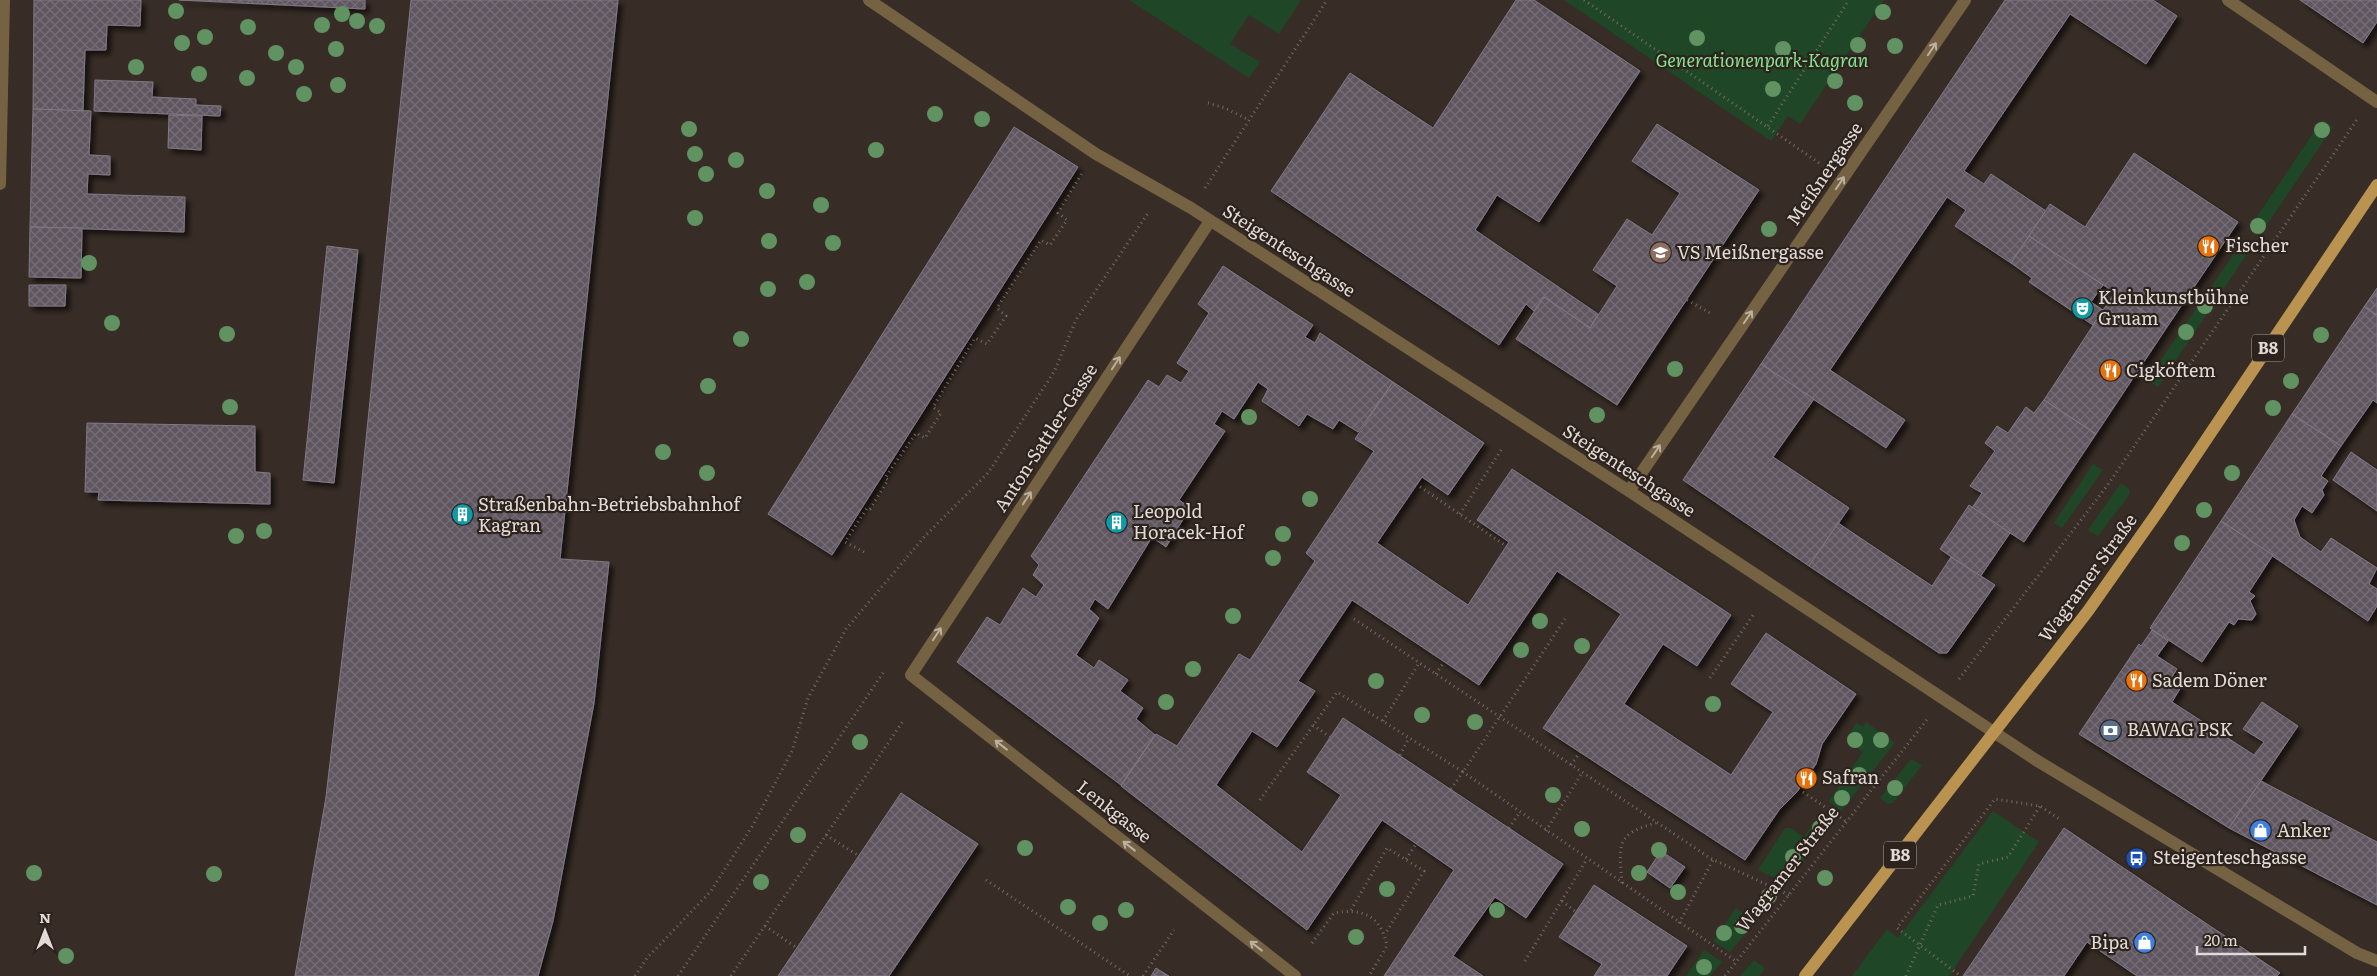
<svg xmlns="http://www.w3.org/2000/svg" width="2377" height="976" viewBox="0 0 2377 976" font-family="Literata,serif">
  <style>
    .green { fill: #1f4626 }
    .building { fill: url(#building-cross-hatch); stroke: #817984; filter: url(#shadow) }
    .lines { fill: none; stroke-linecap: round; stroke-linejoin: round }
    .path { stroke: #756b65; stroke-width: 3; stroke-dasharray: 1 4; stroke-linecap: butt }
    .minor { stroke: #756242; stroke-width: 12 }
    .primary { stroke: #b9934f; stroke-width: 12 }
    .tree { fill: #619262 }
    .oneway { stroke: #bcb0a2 }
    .labels { text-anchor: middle; stroke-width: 4.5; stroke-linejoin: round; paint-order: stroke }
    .shield { fill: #2d231c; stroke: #aca39e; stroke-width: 1 }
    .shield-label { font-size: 16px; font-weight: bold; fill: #e2dad6 }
    .park-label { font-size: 18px; font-style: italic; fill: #83e493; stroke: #2d231c }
    .street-label { font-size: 18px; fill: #e2dad6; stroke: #2d231c }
    .poi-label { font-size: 18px; fill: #e2dad6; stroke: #2d231c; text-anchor: start }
  </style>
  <defs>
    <pattern id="building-cross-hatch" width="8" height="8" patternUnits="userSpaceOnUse" patternTransform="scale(1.25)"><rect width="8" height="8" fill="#5e5661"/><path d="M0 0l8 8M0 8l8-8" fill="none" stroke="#756e77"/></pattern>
    <filter id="shadow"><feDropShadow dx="4.5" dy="4.5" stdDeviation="2.5" flood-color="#0009"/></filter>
  </defs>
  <rect width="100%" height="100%" fill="#382d26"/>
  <!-- green -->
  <g class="green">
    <polygon points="1129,0 1301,0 1279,34 1249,15 1230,44 1260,62 1249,78"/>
    <polygon points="1564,0 1884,0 1800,124 1788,116 1771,141"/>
    <polygon points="2322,120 2333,127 2260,235 2250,227"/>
    <polygon points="2238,248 2247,254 2158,387 2147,380"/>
    <polygon points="2093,464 2103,470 2062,528 2054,523"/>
    <polygon points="2121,483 2129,489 2130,494 2098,536 2088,530"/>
    <polygon points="1856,722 1863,727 1866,722 1895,743 1841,811 1829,801 1863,752 1847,740"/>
    <polygon points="1911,759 1922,765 1893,803 1887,804 1880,798"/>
    <polygon points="1993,811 2039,842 1949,976 1852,976 1887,929 1898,938"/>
    <polygon points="1822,812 1834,821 1786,883 1758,870 1785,828 1790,828 1804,837"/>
    <polygon points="1768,889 1778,894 1730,952 1713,941 1736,908 1748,917"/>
    <polygon points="1704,950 1722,962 1710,976 1686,976"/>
    <polygon points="1754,960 1765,968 1759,976 1740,976"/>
  </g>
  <!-- building -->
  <g class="building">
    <polygon points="34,0 141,0 140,26 107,25 106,50 85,50 83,111 33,109"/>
    <polygon points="179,0 365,0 365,9"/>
    <polygon points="411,0 618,0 560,559 609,562 594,703 553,921 538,976 295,976 326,797 355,547"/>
    <polygon points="1516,0 1534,0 1640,71 1539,222 1497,195 1475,230 1598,314 1590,328 1544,297 1534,311 1526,304 1499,345 1271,191 1350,73 1433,128"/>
    <polygon points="2005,0 2153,0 2177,16 2146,64 2070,14 1964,171 1984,184 1991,174 2046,211 2029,236 2011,263 1955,226 1966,210 1947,197 1830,370 1905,420 1886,448 1761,364"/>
    <polygon points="2300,0 2377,0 2377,22 2363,43"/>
    <polygon points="95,80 153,82 152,97 196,99 196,105 221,106 220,116 94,111"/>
    <polygon points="33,109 91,111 89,155 110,156 110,175 88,174 87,194 185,197 184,232 30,227"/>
    <polygon points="169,115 202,116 201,150 168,148"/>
    <polygon points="1657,124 1759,190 1617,405 1516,339 1544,297 1590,328 1617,286 1593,270 1627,219 1652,235 1680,193 1632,161"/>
    <polygon points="1014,127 1078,167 832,555 768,514"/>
    <polygon points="2134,153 2238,222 2167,327 2029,236 2050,204 2085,227"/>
    <polygon points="30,227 82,228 81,278 29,277"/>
    <polygon points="2029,236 2103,285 2091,302 2103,310 2093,325 2029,282 2032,278 2011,263"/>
    <polygon points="327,246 358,250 334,483 303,480"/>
    <polygon points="1223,266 1313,325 1305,337 1315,343 1320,333 1393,382 1358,432 1339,420 1333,429 1307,414 1299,426 1262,401 1268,389 1258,382 1234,419 1222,411 1214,424 1225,431 1179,500 1190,508 1166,547 1152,537 1108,609 1095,599 1089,609 1099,618 1076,655 1094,668 1099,660 1128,680 1120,691 1143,708 1136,719 1155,735 1121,785 957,662 987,617 1000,625 1023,588 1036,597 1044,585 1033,575 1039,565 1031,556 1148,380 1159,387 1167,375 1181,383 1189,371 1177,363 1209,313 1198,304"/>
    <polygon points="29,285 66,285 65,306 29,306"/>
    <polygon points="2377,288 2377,315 2364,307"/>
    <polygon points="2115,292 2167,327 2096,434 2044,400"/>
    <polygon points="2364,307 2377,315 2377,403 2373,400 2341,446 2292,414"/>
    <polygon points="1761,364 1814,399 1773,457 1849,508 1809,566 1683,480"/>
    <polygon points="1393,382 1484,443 1448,495 1422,477 1377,543 1468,605 1509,542 1477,520 1512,469 1731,615 1697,666 1663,644 1624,704 1731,775 1773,712 1731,684 1766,633 1856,694 1822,744 1816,764 1797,792 1779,810 1745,860 1543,728 1621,614 1557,571 1479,685 1352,600 1298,681 1315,691 1277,747 1252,731 1216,785 1302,852 1341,795 1307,772 1343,718 1563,864 1526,918 1495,897 1453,956 1483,976 1384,976 1454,870 1382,820 1307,930 1121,786 1156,734 1177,746 1239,654 1250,660 1315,561 1306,553 1374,451 1355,439"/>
    <polygon points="2044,400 2096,434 2024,542 1972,508 1982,493 1970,486 1995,451 1985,443 1997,426 2008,433 2026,407 2034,413"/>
    <polygon points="2292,414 2341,446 2321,476 2328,481 2322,490 2324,495 2312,513 2302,506 2294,520 2300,537 2321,552 2331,538 2377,568 2369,584 2377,589 2377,606 2368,621 2221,521"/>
    <polygon points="87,423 255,426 255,472 270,473 270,504 98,500 99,492 85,492"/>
    <polygon points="2351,452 2377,470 2377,511 2333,480"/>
    <polygon points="1969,505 2010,533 1980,577 1940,549"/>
    <polygon points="2221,521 2273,555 2249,592 2255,596 2250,601 2256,614 2252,620 2238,619 2234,625 2229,622 2202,662 2150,628"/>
    <polygon points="1838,523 1932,586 1951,557 1995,585 1947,653 1939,653 1809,566"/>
    <polygon points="2152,630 2168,641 2157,656 2177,669 2170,680 2181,687 2172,702 2254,755 2264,742 2243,729 2262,702 2298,726 2229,828 2079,734 2139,644 2141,646"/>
    <polygon points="2261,781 2377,842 2377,905 2229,828"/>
    <polygon points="901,793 978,844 889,976 778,976"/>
    <polygon points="2064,828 2280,973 2277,976 2137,976 2087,942 2064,976 1963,976"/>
    <polygon points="1661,851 1685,867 1670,888 1647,872"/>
    <polygon points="1594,885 1687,946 1667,976 1594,976 1602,964 1559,937"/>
    <polygon points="1156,968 1159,970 1169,976 1151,976"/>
  </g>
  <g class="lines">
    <!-- path -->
    <g class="path">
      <polyline points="1584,0 1822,165"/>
      <polyline points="1208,103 1225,108 1249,120"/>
      <polyline points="1768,126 1849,0"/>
      <polyline points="1205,188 1327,0"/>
      <polyline points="1687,300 1712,314"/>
      <polyline points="1416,484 1506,546"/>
      <polyline points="1460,514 1503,447"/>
      <polyline points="864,552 845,542 867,508 870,509 888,480 885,478 916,433 925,438 941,413 933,407 975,338 987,344 1006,316 997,308 1041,240 1050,245 1067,220 1058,213 1082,173"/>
      <polyline points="1354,619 1710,858 1789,895"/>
      <polyline points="1436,674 1444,662"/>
      <polyline points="1710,678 1753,615"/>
      <polyline points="1959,679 2107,486 2358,118"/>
      <polyline points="1383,721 1419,663"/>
      <polyline points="1313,725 1330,737"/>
      <polyline points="1400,755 1409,738"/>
      <polyline points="1571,765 1580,752"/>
      <polyline points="1451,789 1463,772 1737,962"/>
      <polyline points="1803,792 1847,822"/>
      <polyline points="1260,800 1337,692 1463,772 1565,619"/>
      <polyline points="1509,828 1520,812"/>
      <polyline points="1546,831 1582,773"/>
      <polyline points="826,835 859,856"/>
      <polyline points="1406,859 1416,844"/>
      <polyline points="986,880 1130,976"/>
      <path d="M1622,883C1619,845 1615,834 1656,823"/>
      <polyline points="1562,901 1576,912"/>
      <polyline points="1351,910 1387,848 1424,871 1385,934"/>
      <polyline points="1679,923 1713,860"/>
      <polyline points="765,926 797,948"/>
      <path d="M1312,943L1334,913C1362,908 1381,915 1387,946L1369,976"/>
      <polyline points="1525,961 1587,859"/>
      <polyline points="1958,974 1897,928 1995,799 2040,806 2061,820"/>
      <polyline points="635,976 647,958 711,891 753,825 792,751 808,698 846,629 926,535 988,473 1054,372 1076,320 1148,213"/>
      <polyline points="678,976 885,670"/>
      <polyline points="731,976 903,721"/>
      <polyline points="1143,976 1174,930"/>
      <polyline points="1725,976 1929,717"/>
      <polyline points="1906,976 1938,905 1973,896 1979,864 2008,857 2040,806"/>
    </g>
    <!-- minor -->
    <g class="minor">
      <polyline points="869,0 1096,154 1191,208 1629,491 2036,760 2357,953 2377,961"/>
      <polyline points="2228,0 2377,102"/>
      <polyline points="0,184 4,0"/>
      <polyline points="1210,221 911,675 1295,976"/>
      <polyline points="1629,491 1965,0"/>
    </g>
    <!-- primary -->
    <polyline class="primary" points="1805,976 2088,611 2159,510 2377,185"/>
  </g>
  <!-- trees -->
  <g class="tree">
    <circle cx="176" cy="11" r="8"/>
    <circle cx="1883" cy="12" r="8"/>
    <circle cx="342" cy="14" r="8"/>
    <circle cx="357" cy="21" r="8"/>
    <circle cx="322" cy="25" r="8"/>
    <circle cx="377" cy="26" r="8"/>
    <circle cx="248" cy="27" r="8"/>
    <circle cx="205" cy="37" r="8"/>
    <circle cx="1697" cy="38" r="8"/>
    <circle cx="182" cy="43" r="8"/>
    <circle cx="1858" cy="45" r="8"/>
    <circle cx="1895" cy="46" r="8"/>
    <circle cx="336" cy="49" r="8"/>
    <circle cx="1783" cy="49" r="8"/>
    <circle cx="276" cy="53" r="8"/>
    <circle cx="136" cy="67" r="8"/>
    <circle cx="296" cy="67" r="8"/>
    <circle cx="199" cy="74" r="8"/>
    <circle cx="247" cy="78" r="8"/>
    <circle cx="1835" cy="81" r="8"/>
    <circle cx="338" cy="85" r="8"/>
    <circle cx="1773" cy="89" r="8"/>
    <circle cx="304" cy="94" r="8"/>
    <circle cx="1855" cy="103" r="8"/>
    <circle cx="935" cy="114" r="8"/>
    <circle cx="982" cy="119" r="8"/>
    <circle cx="689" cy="129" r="8"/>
    <circle cx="2322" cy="130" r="8"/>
    <circle cx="876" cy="150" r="8"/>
    <circle cx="695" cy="154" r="8"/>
    <circle cx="736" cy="160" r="8"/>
    <circle cx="706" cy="174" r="8"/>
    <circle cx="767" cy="191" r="8"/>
    <circle cx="821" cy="205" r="8"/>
    <circle cx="695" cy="218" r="8"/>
    <circle cx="2258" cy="226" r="8"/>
    <circle cx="1769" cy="229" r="8"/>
    <circle cx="769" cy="241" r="8"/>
    <circle cx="833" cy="243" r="8"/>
    <circle cx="89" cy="263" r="8"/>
    <circle cx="807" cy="282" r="8"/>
    <circle cx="768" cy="289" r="8"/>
    <circle cx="2205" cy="306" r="8"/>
    <circle cx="112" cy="323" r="8"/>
    <circle cx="2186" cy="332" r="8"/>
    <circle cx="227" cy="334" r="8"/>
    <circle cx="2321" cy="335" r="8"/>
    <circle cx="741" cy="339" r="8"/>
    <circle cx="1675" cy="369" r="8"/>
    <circle cx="2291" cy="381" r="8"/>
    <circle cx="708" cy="386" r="8"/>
    <circle cx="230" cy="407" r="8"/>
    <circle cx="2273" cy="408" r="8"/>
    <circle cx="1597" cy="415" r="8"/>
    <circle cx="1249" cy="417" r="8"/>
    <circle cx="663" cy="452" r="8"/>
    <circle cx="707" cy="473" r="8"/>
    <circle cx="2232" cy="473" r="8"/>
    <circle cx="1310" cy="499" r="8"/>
    <circle cx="2204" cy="510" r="8"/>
    <circle cx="264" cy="531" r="8"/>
    <circle cx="1283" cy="534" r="8"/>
    <circle cx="236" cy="536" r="8"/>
    <circle cx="2182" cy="543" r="8"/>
    <circle cx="1273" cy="558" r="8"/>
    <circle cx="1233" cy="616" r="8"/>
    <circle cx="1540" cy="621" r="8"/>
    <circle cx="1582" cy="646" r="8"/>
    <circle cx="1521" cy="650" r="8"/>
    <circle cx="1193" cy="669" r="8"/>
    <circle cx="1376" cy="681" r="8"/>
    <circle cx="1166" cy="702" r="8"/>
    <circle cx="1713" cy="704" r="8"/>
    <circle cx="1422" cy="715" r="8"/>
    <circle cx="1475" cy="722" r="8"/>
    <circle cx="1855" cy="740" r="8"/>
    <circle cx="1881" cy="740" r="8"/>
    <circle cx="860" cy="742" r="8"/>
    <circle cx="1859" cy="775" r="8"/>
    <circle cx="1895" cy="788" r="8"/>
    <circle cx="1553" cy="795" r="8"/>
    <circle cx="1842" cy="798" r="8"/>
    <circle cx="1820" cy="828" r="8"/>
    <circle cx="1582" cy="829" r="8"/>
    <circle cx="798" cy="835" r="8"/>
    <circle cx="1025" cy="848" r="8"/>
    <circle cx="1659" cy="850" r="8"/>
    <circle cx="1793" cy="857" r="8"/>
    <circle cx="34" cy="873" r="8"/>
    <circle cx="1639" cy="873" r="8"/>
    <circle cx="214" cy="874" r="8"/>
    <circle cx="1825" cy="878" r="8"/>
    <circle cx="761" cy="882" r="8"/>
    <circle cx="1387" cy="889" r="8"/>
    <circle cx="1678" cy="892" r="8"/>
    <circle cx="1769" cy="896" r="8"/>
    <circle cx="1068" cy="907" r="8"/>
    <circle cx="1126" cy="910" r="8"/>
    <circle cx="1497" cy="910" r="8"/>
    <circle cx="1100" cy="923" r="8"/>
    <circle cx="1742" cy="926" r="8"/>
    <circle cx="1724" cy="933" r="8"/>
    <circle cx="1356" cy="937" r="8"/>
    <circle cx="66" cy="956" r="8"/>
    <circle cx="1704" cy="967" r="8"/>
  </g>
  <!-- one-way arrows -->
  <defs><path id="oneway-shaft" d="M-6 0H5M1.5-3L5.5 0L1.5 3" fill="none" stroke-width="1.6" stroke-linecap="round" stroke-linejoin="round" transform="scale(1.25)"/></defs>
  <g class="oneway">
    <use href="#oneway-shaft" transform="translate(1932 49) rotate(-56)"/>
    <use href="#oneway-shaft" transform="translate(1840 183) rotate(-56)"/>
    <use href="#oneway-shaft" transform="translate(1748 317) rotate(-56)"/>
    <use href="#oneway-shaft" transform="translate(1116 363) rotate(-57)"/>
    <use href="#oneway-shaft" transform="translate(1656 451) rotate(-56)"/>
    <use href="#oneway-shaft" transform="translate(1027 498) rotate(-57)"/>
    <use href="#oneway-shaft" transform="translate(937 634) rotate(-57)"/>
    <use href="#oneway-shaft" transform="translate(1001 745) rotate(-142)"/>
    <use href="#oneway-shaft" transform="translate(1129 846) rotate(-142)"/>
    <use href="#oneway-shaft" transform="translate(1256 946) rotate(-142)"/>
  </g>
  <!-- icons -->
  <defs>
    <symbol id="restaurant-disc" viewBox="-11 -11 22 22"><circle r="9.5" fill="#e8710a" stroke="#2d231c"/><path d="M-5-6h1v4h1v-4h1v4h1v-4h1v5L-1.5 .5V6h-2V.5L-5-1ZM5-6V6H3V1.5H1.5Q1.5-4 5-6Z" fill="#fff"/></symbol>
    <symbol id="school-disc" viewBox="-11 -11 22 22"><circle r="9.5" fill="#8d6e63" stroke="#2d231c"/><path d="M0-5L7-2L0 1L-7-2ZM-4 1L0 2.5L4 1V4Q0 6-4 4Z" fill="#fff"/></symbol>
    <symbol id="theatre-disc" viewBox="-11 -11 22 22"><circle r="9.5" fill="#0f9aa8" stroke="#2d231c"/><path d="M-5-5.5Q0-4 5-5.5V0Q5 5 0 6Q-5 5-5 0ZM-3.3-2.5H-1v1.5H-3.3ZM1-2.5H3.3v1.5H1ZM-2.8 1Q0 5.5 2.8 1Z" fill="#fff"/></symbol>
    <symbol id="building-disc" viewBox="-11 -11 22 22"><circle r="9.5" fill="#0f9aa8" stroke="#2d231c"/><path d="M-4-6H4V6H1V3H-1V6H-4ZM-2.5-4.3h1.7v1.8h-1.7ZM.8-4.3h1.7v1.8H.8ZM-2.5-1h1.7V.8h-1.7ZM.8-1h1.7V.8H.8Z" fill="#fff"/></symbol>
    <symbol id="bank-disc" viewBox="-11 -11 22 22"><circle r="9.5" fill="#5c6f8a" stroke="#2d231c"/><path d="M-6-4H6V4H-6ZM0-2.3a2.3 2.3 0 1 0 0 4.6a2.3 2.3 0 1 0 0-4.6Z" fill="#fff"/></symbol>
    <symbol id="shop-disc" viewBox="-11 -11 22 22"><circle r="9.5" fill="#3f7fe0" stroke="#2d231c"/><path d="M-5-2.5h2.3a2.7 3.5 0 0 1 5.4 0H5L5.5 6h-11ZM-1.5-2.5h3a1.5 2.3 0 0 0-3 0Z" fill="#fff"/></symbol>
    <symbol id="bus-disc" viewBox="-11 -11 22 22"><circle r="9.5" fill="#1a4fb4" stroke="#2d231c"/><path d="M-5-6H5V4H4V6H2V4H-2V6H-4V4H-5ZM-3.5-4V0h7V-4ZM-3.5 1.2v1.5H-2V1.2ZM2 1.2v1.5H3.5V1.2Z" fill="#fff"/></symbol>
  </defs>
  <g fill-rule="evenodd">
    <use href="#restaurant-disc" x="2196" y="234" width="25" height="25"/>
    <use href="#school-disc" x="1648" y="240" width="25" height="25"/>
    <use href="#theatre-disc" x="2070" y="296" width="25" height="25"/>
    <use href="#restaurant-disc" x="2098" y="358" width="25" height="25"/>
    <use href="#building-disc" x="450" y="502" width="25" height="25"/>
    <use href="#building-disc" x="1104" y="510" width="25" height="25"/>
    <use href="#restaurant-disc" x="2124" y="668" width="25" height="25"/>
    <use href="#bank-disc" x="2098" y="718" width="25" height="25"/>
    <use href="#restaurant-disc" x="1794" y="766" width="25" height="25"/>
    <use href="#shop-disc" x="2248" y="818" width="25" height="25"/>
    <use href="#bus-disc" x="2124" y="846" width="25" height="25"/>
    <use href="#shop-disc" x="2132" y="930" width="25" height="25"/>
  </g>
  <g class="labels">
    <!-- shield labels -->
    <g class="shield">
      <rect x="2252" y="334.5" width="32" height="27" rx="4"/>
      <rect x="1884" y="841.5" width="32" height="27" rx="4"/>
    </g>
    <g class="shield-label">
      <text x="2268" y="354">B8</text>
      <text x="1900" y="861">B8</text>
    </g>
    <!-- park labels -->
    <g class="park-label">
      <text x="1762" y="67">Generationenpark-Kagran</text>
    </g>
    <!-- street labels -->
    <g class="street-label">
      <text transform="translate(1825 174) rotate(-56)" y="6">Meißnergasse</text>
      <text transform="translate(1289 251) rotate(33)" y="6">Steigenteschgasse</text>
      <text transform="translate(1046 438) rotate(-57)" y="6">Anton-Sattler-Gasse</text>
      <text transform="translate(1629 471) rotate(33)" y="6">Steigenteschgasse</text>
      <text transform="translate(2088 578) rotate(-54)" y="6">Wagramer Straße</text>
      <text transform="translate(1114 812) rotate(38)" y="6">Lenkgasse</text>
      <text transform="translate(1788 869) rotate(-52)" y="6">Wagramer Straße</text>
    </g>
    <!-- poi labels -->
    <g class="poi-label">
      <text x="2225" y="252">Fischer</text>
      <text x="1677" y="259">VS Meißnergasse</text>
      <text x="2098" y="304">Kleinkunstbühne<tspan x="2098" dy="21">Gruam</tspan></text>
      <text x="2126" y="377">Cigköftem</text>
      <text x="478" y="511">Straßenbahn-Betriebsbahnhof<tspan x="478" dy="21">Kagran</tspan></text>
      <text x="1133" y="518">Leopold<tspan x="1133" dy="21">Horacek-Hof</tspan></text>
      <text x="2152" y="687">Sadem Döner</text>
      <text x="2127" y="736">BAWAG PSK</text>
      <text x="1822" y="784">Safran</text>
      <text x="2277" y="837">Anker</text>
      <text x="2153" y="864">Steigenteschgasse</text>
      <text x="2129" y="949" text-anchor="end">Bipa</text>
    </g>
  </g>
  <!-- north arrow -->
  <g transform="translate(45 931)" stroke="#2d231c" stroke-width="4" paint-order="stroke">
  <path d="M0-4L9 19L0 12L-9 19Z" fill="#e2dad6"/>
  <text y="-8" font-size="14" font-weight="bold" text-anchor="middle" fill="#e2dad6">N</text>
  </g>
  <!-- scale -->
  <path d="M2197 946v8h108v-8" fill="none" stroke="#e2dad6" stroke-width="2.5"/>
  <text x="2204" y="946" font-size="15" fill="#e2dad6" stroke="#2d231c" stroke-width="4" paint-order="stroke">20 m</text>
</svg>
